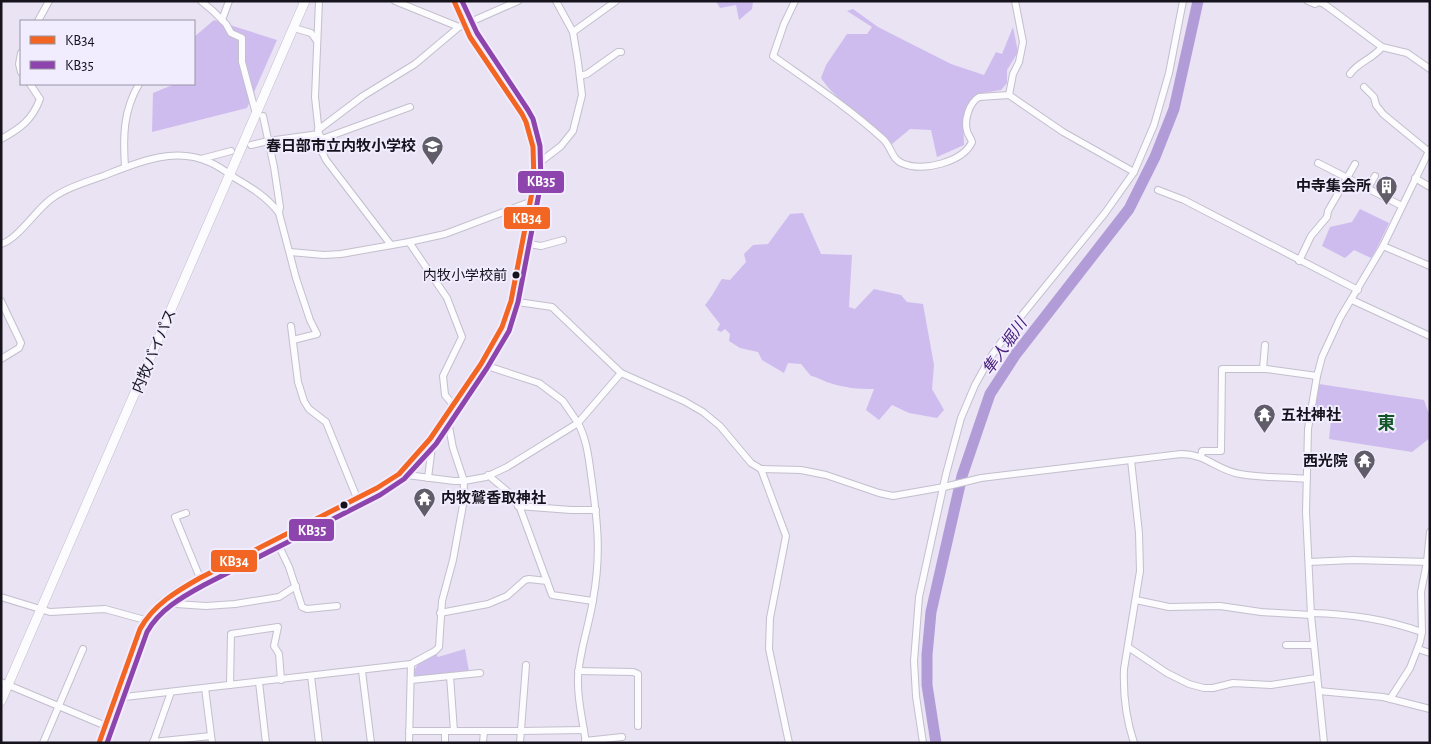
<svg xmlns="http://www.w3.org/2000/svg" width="1431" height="744" viewBox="0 0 1431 744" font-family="'Alegreya Sans','Noto Sans JP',sans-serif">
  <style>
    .green { fill: #cfbfee }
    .forest { fill: #cebcef }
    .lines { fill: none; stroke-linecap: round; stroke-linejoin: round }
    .river { stroke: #b19cd7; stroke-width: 11 }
    .minor-casing { stroke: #c3bfcc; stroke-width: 8 }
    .major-casing { stroke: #c3bfcc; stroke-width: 10 }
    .minor { stroke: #fcfbfd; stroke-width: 6 }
    .major { stroke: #fcfbfd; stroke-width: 9 }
    .bus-1-casing { stroke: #f2ecff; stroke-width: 9 }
    .bus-2-casing { stroke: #f2ecff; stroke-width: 9 }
    .bus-1 { stroke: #f26522; stroke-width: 5 }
    .bus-2 { stroke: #8e44ad; stroke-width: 5 }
    .bus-dot { fill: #16131d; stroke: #f2ecff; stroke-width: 2 }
    .labels { text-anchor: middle; stroke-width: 4; stroke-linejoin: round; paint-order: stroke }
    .bus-label { font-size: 14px; fill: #16131d; stroke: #f2ecff; text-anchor: end }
    .poi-label { font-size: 15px; font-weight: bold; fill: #16131d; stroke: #f2ecff; text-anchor: end }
    .street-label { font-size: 15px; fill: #16131d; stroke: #f2ecff }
    .water-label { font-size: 16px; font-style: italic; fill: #4a217c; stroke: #f2ecff }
    .quarter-label { font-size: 18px; font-weight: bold; fill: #135729; stroke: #f2ecff }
    .line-badge { stroke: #f2ecff; stroke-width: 2 }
    .badge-label { font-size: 14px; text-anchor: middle; font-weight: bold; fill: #fff }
  </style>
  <rect width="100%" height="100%" fill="#e9e3f4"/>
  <!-- green -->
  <polygon class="green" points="465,649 469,671 415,676 413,672 420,661 436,653 438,657"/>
  <!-- forest -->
  <g class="forest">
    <polygon points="716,1 753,1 752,9 739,20 736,5 720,8"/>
    <path d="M853,9L878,27L951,64L984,75L996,52L1002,54L1013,27L1018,52L1007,70V83L1001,90L977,94L963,123L964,145L937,157L931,130L910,129L892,144C869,122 840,105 821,78L826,65L847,34H867L872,27L847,11Z"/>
    <polygon points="214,20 277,40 247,108 152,132 153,93 175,84 194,84 194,37"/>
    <polygon points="1360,209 1389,223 1376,250 1371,258 1354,250 1345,258 1322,246 1330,227 1352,222"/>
    <path d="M803,213L821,254L852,255L849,307L855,309L874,289L901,295L907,302L923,304L934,365L932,389L944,410L937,418L909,413L892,405L879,420L866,410L874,389C858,389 845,388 830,383C823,381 818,377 811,376L801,364L788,363L784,373L762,360L758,352L740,348L729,341L730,334L725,329L721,332L717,330L720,324L705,305C712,297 716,288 722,279L730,280L746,262L744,254L753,245L768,244L790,214Z"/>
    <polygon points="1319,384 1424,400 1430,417 1430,438 1412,452 1329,439 1331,420 1313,412"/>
  </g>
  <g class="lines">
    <!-- river -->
    <polyline class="river" points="936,743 927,685 927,655 931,612 962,476 990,394 1016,354 1129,209 1155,157 1174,109 1198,1"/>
    <defs>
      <g id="minor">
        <polyline points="201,1 213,11 226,24 231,33 242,38 242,62 256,114"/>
        <polyline points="319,1 315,97 319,134 322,139 321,150 326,160 391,245"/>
        <polyline points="395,1 459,27"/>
        <path d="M795,1L784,24L773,56C811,83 849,108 883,139C892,147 891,160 904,164C923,172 963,162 972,142C971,138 968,135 967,131C964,120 969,103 979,97L1009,95L1063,132L1134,172"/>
        <polyline points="1308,1 1315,4 1319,1"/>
        <polyline points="1318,2 1324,4 1339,15 1382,47 1407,53 1430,69"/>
        <polyline points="222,20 229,1"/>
        <polyline points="38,21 49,1"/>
        <polyline points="294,28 311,33 317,41"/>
        <polyline points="573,32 616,1"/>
        <polyline points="21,53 19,64 21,72"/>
        <path d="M1350,74C1358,62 1373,59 1382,47"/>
        <polyline points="580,76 587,74 618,52 621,52"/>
        <polyline points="1364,87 1374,97 1376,105 1383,114 1428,151"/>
        <polyline points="1009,95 1013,74 1019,62 1023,42 1015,1"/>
        <polyline points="263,116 274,167 280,207 279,213 296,278 310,320 317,334 293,340"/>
        <polyline points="318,130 363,96 415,64 459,27 518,1"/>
        <path d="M1,139C21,128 32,120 40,99L30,84"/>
        <polyline points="322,139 410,107"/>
        <polyline points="251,145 268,141 319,134"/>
        <polyline points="201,159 231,151"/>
        <polyline points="1318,163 1402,206"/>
        <polyline points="535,166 561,146 573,131 582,95 578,62 573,32 556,1"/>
        <path d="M125,167C123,137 123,111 139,84"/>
        <polyline points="1415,178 1430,187"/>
        <polyline points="1368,188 1375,176"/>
        <polyline points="1158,190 1184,200 1358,290"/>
        <polyline points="409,242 447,298 462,337 443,376 445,395 454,406"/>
        <polyline points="523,243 541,246 563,240"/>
        <path d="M1,244C17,240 36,210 51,199C66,188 86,182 103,176C136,163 174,146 209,162C219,166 227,172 235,178C252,188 267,197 279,213"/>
        <polyline points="1383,246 1430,266"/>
        <polyline points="290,252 324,255 341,254 409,242 445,234 530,202"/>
        <polyline points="1299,261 1311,236 1327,217 1328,211 1355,164"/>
        <polyline points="1352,300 1430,336"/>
        <polyline points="1,301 21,343 19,348 1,359"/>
        <polyline points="511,301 552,307 621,373"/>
        <polyline points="291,326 298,382 304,401 309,409 326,422 357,498"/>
        <path d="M481,364L539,383L563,401L578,423L621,373L684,401L703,412L720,426L751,463L761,469L801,470L826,475L879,493L893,496L944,487L981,478L1181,454C1207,454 1216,470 1240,474C1261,478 1285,477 1307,479"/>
        <polyline points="1263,369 1265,345"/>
        <polyline points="1201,457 1202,451 1221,451 1222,369 1266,369 1317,376"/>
        <path d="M1131,460L1139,533L1140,571L1124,669C1123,694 1126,719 1134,743"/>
        <polyline points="761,469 786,536 770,618 769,649 789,743"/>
        <path d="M399,474L454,481H464L486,477L507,467L578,423C588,442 589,462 592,482C598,526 601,556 593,600C589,626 579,652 578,678C577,700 583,721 586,743"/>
        <polyline points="488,475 507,491 520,508 552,595 593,601"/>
        <polyline points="428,478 432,446 430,439"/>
        <polyline points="518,506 571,510 596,510"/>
        <polyline points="186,513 175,517 200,578"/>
        <polyline points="276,540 289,567 302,607 307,609 337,606"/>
        <polyline points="1309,562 1353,560 1430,562"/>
        <polyline points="1,597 50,612 105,609 145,620"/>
        <polyline points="1136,600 1169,607 1220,606 1261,612 1311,615"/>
        <polyline points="161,603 206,606 235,604 279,597 296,586"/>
        <polyline points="440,613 488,604 507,596 525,580 529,579 547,581"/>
        <path d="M1311,613C1351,614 1384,619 1422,632"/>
        <polyline points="1286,645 1313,645"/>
        <polyline points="1128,647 1167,673 1189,684 1204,688 1213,688 1233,683 1271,685 1316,678"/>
        <polyline points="1418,649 1430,653"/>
        <polyline points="362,671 371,743"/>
        <polyline points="578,671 633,672 638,674 638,726"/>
        <polyline points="311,676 319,743"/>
        <polyline points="450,676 454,731"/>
        <polyline points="411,680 480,673"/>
        <polyline points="1,682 106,726"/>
        <polyline points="259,682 266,743"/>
        <polyline points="230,685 231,634 278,627 274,646 279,654 281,680"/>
        <polyline points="205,688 212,743"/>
        <polyline points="1319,691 1383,697 1430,709"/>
        <polyline points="116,698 411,664 435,651 439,647 442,601 453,560 463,505 464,481 453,448 447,416"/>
        <polyline points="1390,699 1410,668 1420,642 1422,632 1421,592 1427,562 1430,532"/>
        <polyline points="409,731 520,731 584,730"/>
        <polyline points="585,741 622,737"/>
        <polyline points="153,742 211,736"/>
        <polyline points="43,743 83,649"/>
        <path d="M99,743L140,629L145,620L161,603L177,591L200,578L377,488L399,474L430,439L481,364L502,327L511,301L534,182C536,157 533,136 522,114L470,37L454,1"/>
        <polyline points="153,743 171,692"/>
        <polyline points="409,743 411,664"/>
        <polyline points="445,743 445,731"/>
        <polyline points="483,743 484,731"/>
        <polyline points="520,743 526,665"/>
        <polyline points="923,743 916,696 914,661 919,597 946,474 961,418 975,385 990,358 1009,331 1105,213 1134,172 1154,125 1169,73 1183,1"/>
        <polyline points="1324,743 1311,615 1306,512 1308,429 1317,376 1322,357 1340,318 1383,246 1430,149"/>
      </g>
      <polyline id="major" points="1,701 305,1"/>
    </defs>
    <!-- minor casing -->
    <use href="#minor" class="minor-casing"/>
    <!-- major casing -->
    <use href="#major" class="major-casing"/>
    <!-- minor -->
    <use href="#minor" class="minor"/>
    <!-- major -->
    <use href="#major" class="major"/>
    <defs>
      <path id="bus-1" d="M99,743L140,629C153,605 177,591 200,578L377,488L399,474L430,439L481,364L502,327L511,301L534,182L533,147L526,122L522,114L470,37L454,1"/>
      <path id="bus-2" d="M107,743L147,632C159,610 182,597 204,585L380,495L404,479L436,444L487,368L509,331L518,302L541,183L540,146L533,119L528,110L477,33L462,1"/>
    </defs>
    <!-- bus-1 casing -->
    <use href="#bus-1" class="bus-1-casing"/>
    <!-- bus-2 casing -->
    <use href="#bus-2" class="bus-2-casing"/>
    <!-- bus-1 -->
    <use href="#bus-1" class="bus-1"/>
    <!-- bus-2 -->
    <use href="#bus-2" class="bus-2"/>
  </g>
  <!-- icons -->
  <defs>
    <symbol id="school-pin" viewBox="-11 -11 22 30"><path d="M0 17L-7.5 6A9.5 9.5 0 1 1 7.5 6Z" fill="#605c68" stroke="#f2ecff"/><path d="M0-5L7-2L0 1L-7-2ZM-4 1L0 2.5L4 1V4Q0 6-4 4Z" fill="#fff"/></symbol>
    <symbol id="building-pin" viewBox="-11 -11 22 30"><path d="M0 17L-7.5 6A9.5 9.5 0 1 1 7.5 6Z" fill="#605c68" stroke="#f2ecff"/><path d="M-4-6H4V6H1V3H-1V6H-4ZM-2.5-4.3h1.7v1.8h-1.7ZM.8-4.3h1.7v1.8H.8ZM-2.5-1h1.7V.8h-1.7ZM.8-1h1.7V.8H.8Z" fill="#fff"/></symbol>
    <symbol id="temple-pin" viewBox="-11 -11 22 30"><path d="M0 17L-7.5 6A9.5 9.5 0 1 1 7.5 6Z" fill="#605c68" stroke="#f2ecff"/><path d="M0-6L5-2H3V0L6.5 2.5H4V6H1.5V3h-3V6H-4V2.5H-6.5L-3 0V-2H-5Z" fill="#fff"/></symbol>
  </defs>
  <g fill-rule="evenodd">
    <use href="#school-pin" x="420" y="134" width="25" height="34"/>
    <use href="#building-pin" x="1374" y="174" width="25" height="34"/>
    <use href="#temple-pin" x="1252" y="402" width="25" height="34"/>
    <use href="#temple-pin" x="1352" y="448" width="25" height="34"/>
    <use href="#temple-pin" x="412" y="486" width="25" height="34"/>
  </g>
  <!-- markers -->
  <g class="bus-dot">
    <circle cx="516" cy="275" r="4.5"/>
    <circle cx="344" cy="505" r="4.5"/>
  </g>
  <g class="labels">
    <!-- bus labels -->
    <g class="bus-label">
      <text x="507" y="280">内牧小学校前</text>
    </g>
    <!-- poi labels -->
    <g class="poi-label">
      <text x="416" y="151">春日部市立内牧小学校</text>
      <text x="1371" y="191">中寺集会所</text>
      <text x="1281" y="420" text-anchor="start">五社神社</text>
      <text x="1348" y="466">西光院</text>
      <text x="441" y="503" text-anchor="start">内牧鷲香取神社</text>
    </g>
    <!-- street labels -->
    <g class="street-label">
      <text transform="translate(154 351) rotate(-67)" y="5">内牧バイパス</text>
    </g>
    <!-- water labels -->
    <g class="water-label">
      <text transform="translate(1004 346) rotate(-55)" y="6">隼人堀川</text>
    </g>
    <!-- quarter labels -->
    <g class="quarter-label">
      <text x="1386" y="429">東</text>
    </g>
  </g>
  <g class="line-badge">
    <rect x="517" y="170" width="48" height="24" rx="5" fill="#8e44ad"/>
    <rect x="503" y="206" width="48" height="24" rx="5" fill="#f26522"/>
    <rect x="288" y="518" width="47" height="24" rx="5" fill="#8e44ad"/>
    <rect x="210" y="549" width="48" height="24" rx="5" fill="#f26522"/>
  </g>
  <g class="badge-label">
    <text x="541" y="186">KB35</text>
    <text x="527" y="223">KB34</text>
    <text x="312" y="535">KB35</text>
    <text x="234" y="566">KB34</text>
  </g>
  <!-- border -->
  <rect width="1431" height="744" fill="none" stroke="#16131d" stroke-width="5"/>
  <!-- legend -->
  <rect x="20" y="20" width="175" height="65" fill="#f2ecff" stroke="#9a95a5"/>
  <rect x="30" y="36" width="25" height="8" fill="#f26522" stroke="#9a95a5"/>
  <text x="65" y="45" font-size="15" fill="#16131d">KB34</text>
  <rect x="30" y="61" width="25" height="8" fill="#8e44ad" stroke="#9a95a5"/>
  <text x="65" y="70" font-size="15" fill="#16131d">KB35</text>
</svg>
